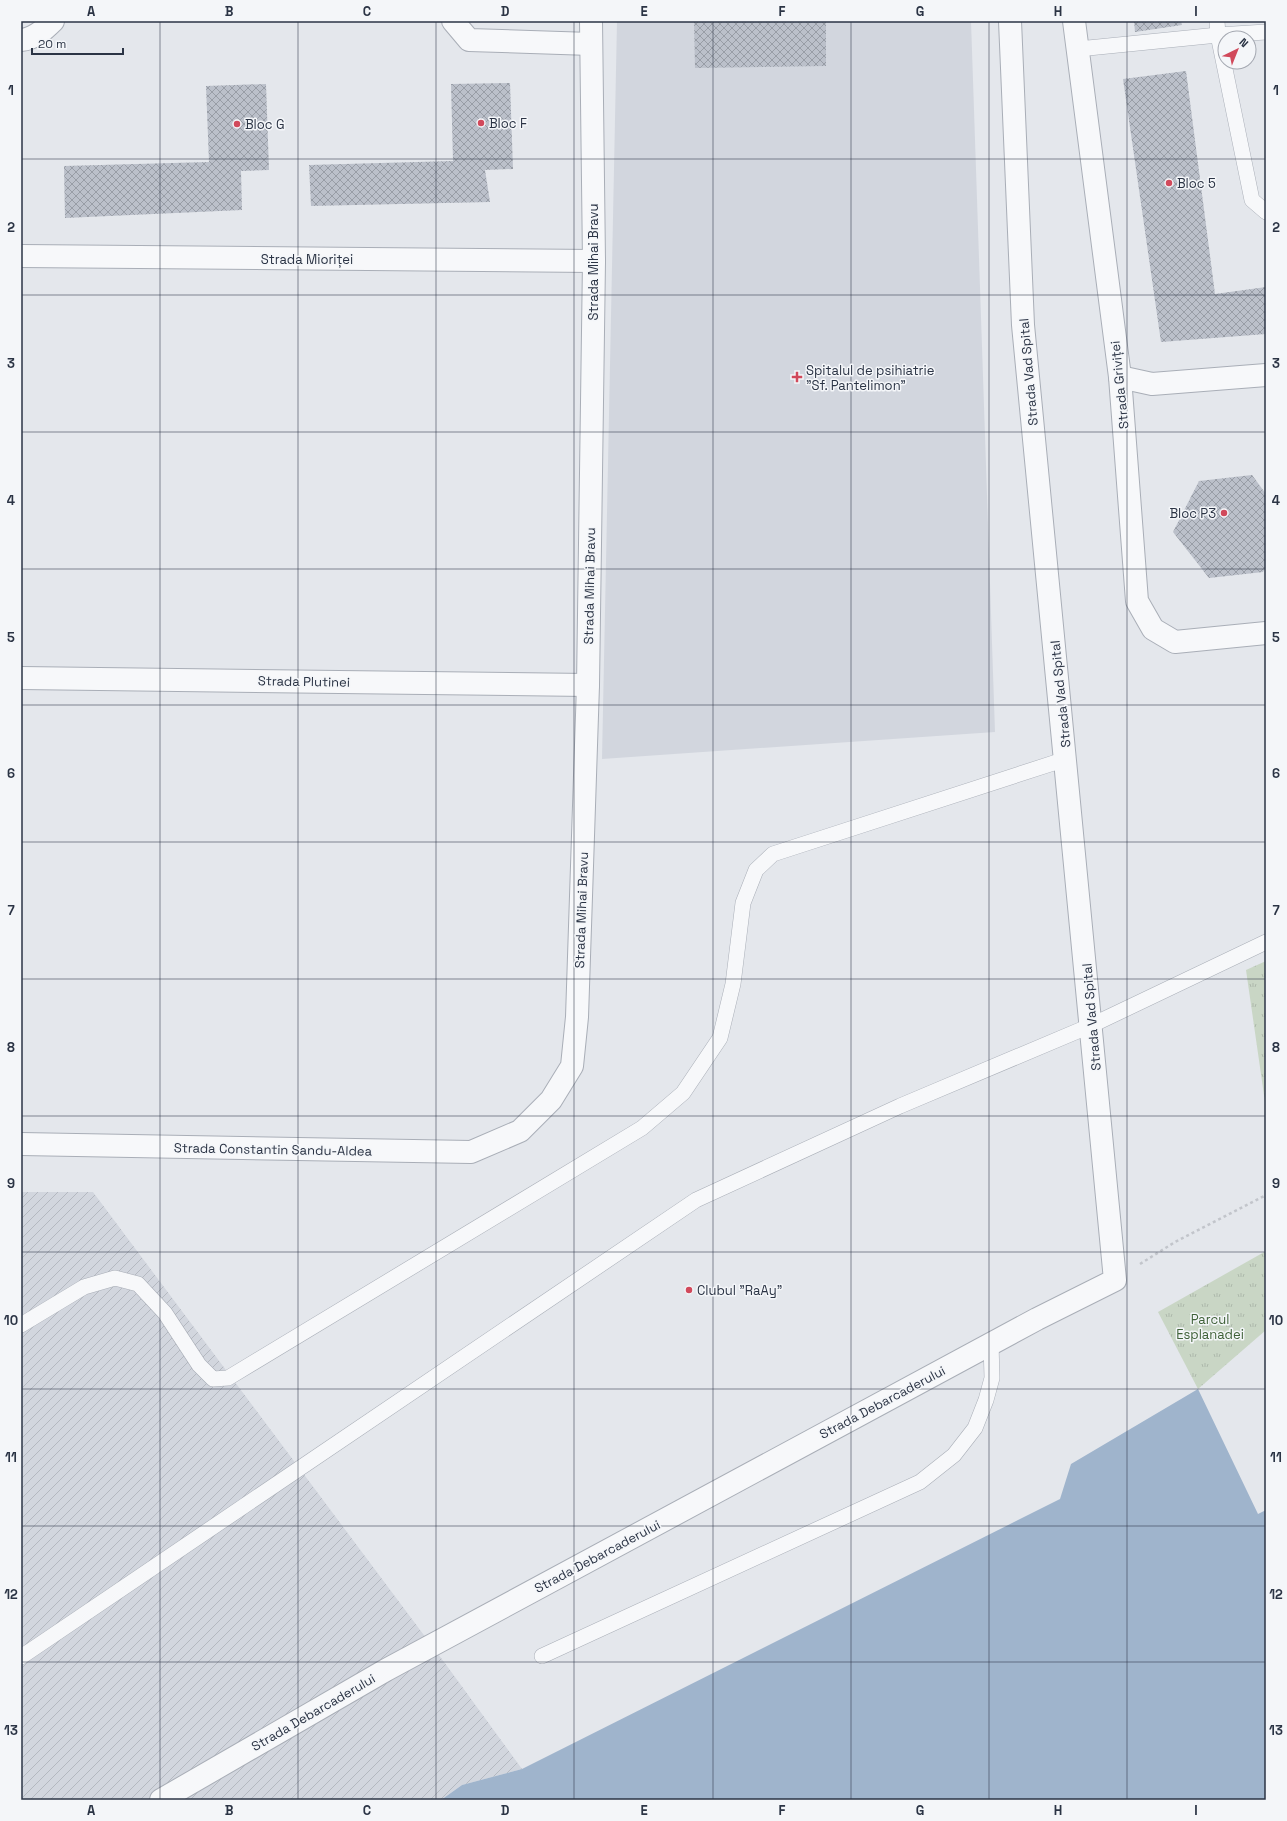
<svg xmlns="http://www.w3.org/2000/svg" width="1287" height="1821" viewBox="0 0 1287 1821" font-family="'Space Grotesk',sans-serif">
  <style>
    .built { fill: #d2d6de }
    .industrial { fill: url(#industrial-furrows) }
    .park { fill: url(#park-tufts) }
    .water { fill: #9fb4cc }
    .building { fill: url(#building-cross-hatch) }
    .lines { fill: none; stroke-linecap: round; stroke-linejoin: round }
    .service-casing { stroke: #a9aeb7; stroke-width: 16 }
    .minor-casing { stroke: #a9aeb7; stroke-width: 24 }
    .path { stroke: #c2c5cb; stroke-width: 2.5; stroke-dasharray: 3 3; stroke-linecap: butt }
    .service { stroke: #f7f8fa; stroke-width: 15 }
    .minor { stroke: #f7f8fa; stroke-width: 22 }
    .grid { fill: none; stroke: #2b3445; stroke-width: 1; stroke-opacity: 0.55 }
    .poi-dot { fill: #d1495b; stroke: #f4f6f9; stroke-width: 1.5 }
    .labels { text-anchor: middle; stroke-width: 3; stroke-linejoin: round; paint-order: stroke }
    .poi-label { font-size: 13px; fill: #2b3445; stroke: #f4f6f9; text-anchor: start }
    .street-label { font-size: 13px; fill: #2b3445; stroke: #f4f6f9 }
    .park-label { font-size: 13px; fill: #3f6138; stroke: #f4f6f9 }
    .neatline { fill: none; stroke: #2b3445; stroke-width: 1.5 }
    .grid-label { font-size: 13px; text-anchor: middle; font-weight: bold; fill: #2b3445 }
  </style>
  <defs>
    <pattern id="industrial-furrows" width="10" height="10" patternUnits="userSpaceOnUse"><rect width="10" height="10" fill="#d2d6de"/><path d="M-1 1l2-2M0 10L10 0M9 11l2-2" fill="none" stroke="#b4b8c0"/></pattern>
    <pattern id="park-tufts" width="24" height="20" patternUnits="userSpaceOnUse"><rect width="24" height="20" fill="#c9d6c5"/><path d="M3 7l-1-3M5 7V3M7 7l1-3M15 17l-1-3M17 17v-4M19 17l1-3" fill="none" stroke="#adb8ab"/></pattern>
    <pattern id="building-cross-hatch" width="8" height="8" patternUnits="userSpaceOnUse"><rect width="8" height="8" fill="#bbc0ca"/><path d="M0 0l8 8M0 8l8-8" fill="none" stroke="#989da6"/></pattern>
  </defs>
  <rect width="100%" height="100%" fill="#e4e7ec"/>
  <!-- built -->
  <polygon class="built" points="617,21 971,21 995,732 602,759"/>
  <!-- industrial -->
  <polygon class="industrial" points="21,1192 93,1192 447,1666 522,1769 462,1785 441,1800 21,1800"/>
  <!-- park -->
  <g class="park">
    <polygon points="1266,961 1266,1109 1246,970"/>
    <polygon points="1266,1251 1266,1330 1198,1389 1158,1312"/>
  </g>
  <!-- water -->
  <polygon class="water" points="1198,1389 1258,1514 1266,1510 1266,1800 441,1800 462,1785 522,1769 1060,1499 1071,1464"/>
  <!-- building -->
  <g class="building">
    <polygon points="694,21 826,21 826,66 695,68"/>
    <polygon points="1134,21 1181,21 1182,25 1135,32"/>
    <polygon points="1186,71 1215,294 1266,287 1266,334 1161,342 1123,79"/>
    <polygon points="510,83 513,169 485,170 490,202 311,206 309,165 453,161 451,84"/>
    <polygon points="266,84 269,170 241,171 242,210 65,218 64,166 209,162 206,86"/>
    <polygon points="1252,475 1266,494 1266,566 1263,572 1209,578 1173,532 1199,481"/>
  </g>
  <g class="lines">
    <defs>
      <g id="service">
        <polyline points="1217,21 1218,35 1252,200 1266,212"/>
        <polyline points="1078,49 1218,35 1266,32"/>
        <polyline points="21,1325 84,1287 115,1278 138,1284 165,1313 199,1365 213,1379 228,1378 642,1128 683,1093 720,1038 733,984 743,903 756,870 773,854 1066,759"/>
        <polyline points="542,1656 920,1482 954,1455 975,1428 986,1400 992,1378 991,1343"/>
        <polyline points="21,1657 696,1200 900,1106 1092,1025 1266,942"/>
      </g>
      <g id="minor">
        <polyline points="453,21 469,40 591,44"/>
        <polyline points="1074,21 1120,377 1137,601 1153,629 1175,642 1266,633"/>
        <path d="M21,40C34,39 44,30 53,21"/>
        <polyline points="21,256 594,261"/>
        <polyline points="1120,377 1152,384 1266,375"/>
        <polyline points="21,678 588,685"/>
        <polyline points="21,1144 471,1152 520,1131 551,1100 572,1066 577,1017 588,685 594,261 591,21"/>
        <polyline points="161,1800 386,1670 1037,1319 1115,1280 1023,325 1010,21"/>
      </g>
    </defs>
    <!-- service casing -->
    <use href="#service" class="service-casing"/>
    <!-- minor casing -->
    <use href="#minor" class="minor-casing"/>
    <!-- path -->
    <polyline class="path" points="1140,1264 1175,1242 1266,1195"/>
    <!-- service -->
    <use href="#service" class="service"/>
    <!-- minor -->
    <use href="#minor" class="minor"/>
  </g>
  <!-- grid -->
  <path class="grid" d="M160,21V1800M298,21V1800M436,21V1800M574,21V1800M713,21V1800M851,21V1800M989,21V1800M1127,21V1800M21,159H1266M21,295H1266M21,432H1266M21,569H1266M21,705H1266M21,842H1266M21,979H1266M21,1116H1266M21,1252H1266M21,1389H1266M21,1526H1266M21,1662H1266"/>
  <!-- markers -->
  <g class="poi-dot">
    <circle cx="481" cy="123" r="4"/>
    <circle cx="237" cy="124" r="4"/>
    <circle cx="1169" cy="183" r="4"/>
    <path d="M795 371h4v4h4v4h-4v4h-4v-4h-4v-4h4z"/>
    <circle cx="1224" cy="513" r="4"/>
    <circle cx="689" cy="1290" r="4"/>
  </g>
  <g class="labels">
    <!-- poi labels -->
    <g class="poi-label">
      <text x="489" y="128">Bloc F</text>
      <text x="245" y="129">Bloc G</text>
      <text x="1177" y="188">Bloc 5</text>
      <text x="806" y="375">Spitalul de psihiatrie<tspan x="806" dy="15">"Sf. Pantelimon"</tspan></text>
      <text x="1216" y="518" text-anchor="end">Bloc P3</text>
      <text x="697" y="1295">Clubul "RaAy"</text>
    </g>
    <!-- street labels -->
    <g class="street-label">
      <text x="307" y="264">Strada Mioriței</text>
      <text transform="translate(593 262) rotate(-90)" y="5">Strada Mihai Bravu</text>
      <text transform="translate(1028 372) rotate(-95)" y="5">Strada Vad Spital</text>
      <text transform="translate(1119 385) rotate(-96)" y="5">Strada Griviței</text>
      <text transform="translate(589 586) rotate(-89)" y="5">Strada Mihai Bravu</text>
      <text transform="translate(304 681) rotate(1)" y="5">Strada Plutinei</text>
      <text transform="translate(1060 694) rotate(-96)" y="5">Strada Vad Spital</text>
      <text transform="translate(581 910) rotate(-88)" y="5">Strada Mihai Bravu</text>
      <text transform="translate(1091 1017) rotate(-95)" y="5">Strada Vad Spital</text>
      <text transform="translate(273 1149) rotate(1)" y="5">Strada Constantin Sandu-Aldea</text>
      <text transform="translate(882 1402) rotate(-28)" y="5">Strada Debarcaderului</text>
      <text transform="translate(597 1556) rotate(-28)" y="5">Strada Debarcaderului</text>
      <text transform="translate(313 1712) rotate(-30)" y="5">Strada Debarcaderului</text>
    </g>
    <!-- park labels -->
    <g class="park-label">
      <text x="1210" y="1324">Parcul<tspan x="1210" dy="15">Esplanadei</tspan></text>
    </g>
  </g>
  <!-- border -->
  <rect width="1287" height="1821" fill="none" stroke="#f4f6f9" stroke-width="44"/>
  <!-- north arrow -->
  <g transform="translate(1237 50) rotate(43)"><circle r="19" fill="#f4f6f9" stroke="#a4a8b1"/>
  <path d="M0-3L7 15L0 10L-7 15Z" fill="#d1495b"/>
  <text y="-6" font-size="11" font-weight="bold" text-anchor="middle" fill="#2b3445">N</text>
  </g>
  <!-- scale -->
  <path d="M32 48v6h91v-6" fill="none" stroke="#2b3445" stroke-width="2"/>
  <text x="38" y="48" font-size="12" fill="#2b3445" stroke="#f4f6f9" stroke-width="3" paint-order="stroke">20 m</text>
  <rect x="22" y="22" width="1243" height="1777" class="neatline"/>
  <g class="grid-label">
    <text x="91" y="16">A</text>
    <text x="229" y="16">B</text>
    <text x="367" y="16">C</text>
    <text x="505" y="16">D</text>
    <text x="644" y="16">E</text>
    <text x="782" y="16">F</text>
    <text x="920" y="16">G</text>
    <text x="1058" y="16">H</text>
    <text x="1196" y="16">I</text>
    <text x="11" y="95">1</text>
    <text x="1276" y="95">1</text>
    <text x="11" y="232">2</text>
    <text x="1276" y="232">2</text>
    <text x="11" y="368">3</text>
    <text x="1276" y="368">3</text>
    <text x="11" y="505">4</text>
    <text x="1276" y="505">4</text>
    <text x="11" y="642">5</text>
    <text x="1276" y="642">5</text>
    <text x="11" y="778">6</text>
    <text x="1276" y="778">6</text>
    <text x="11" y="915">7</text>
    <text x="1276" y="915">7</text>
    <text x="11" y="1052">8</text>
    <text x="1276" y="1052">8</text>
    <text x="11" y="1188">9</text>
    <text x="1276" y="1188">9</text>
    <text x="11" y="1325">10</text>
    <text x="1276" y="1325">10</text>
    <text x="11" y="1462">11</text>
    <text x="1276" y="1462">11</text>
    <text x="11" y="1599">12</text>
    <text x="1276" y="1599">12</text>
    <text x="11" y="1735">13</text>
    <text x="1276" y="1735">13</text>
    <text x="91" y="1815">A</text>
    <text x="229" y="1815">B</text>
    <text x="367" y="1815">C</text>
    <text x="505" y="1815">D</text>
    <text x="644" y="1815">E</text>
    <text x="782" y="1815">F</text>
    <text x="920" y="1815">G</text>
    <text x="1058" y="1815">H</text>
    <text x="1196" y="1815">I</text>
  </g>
</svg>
